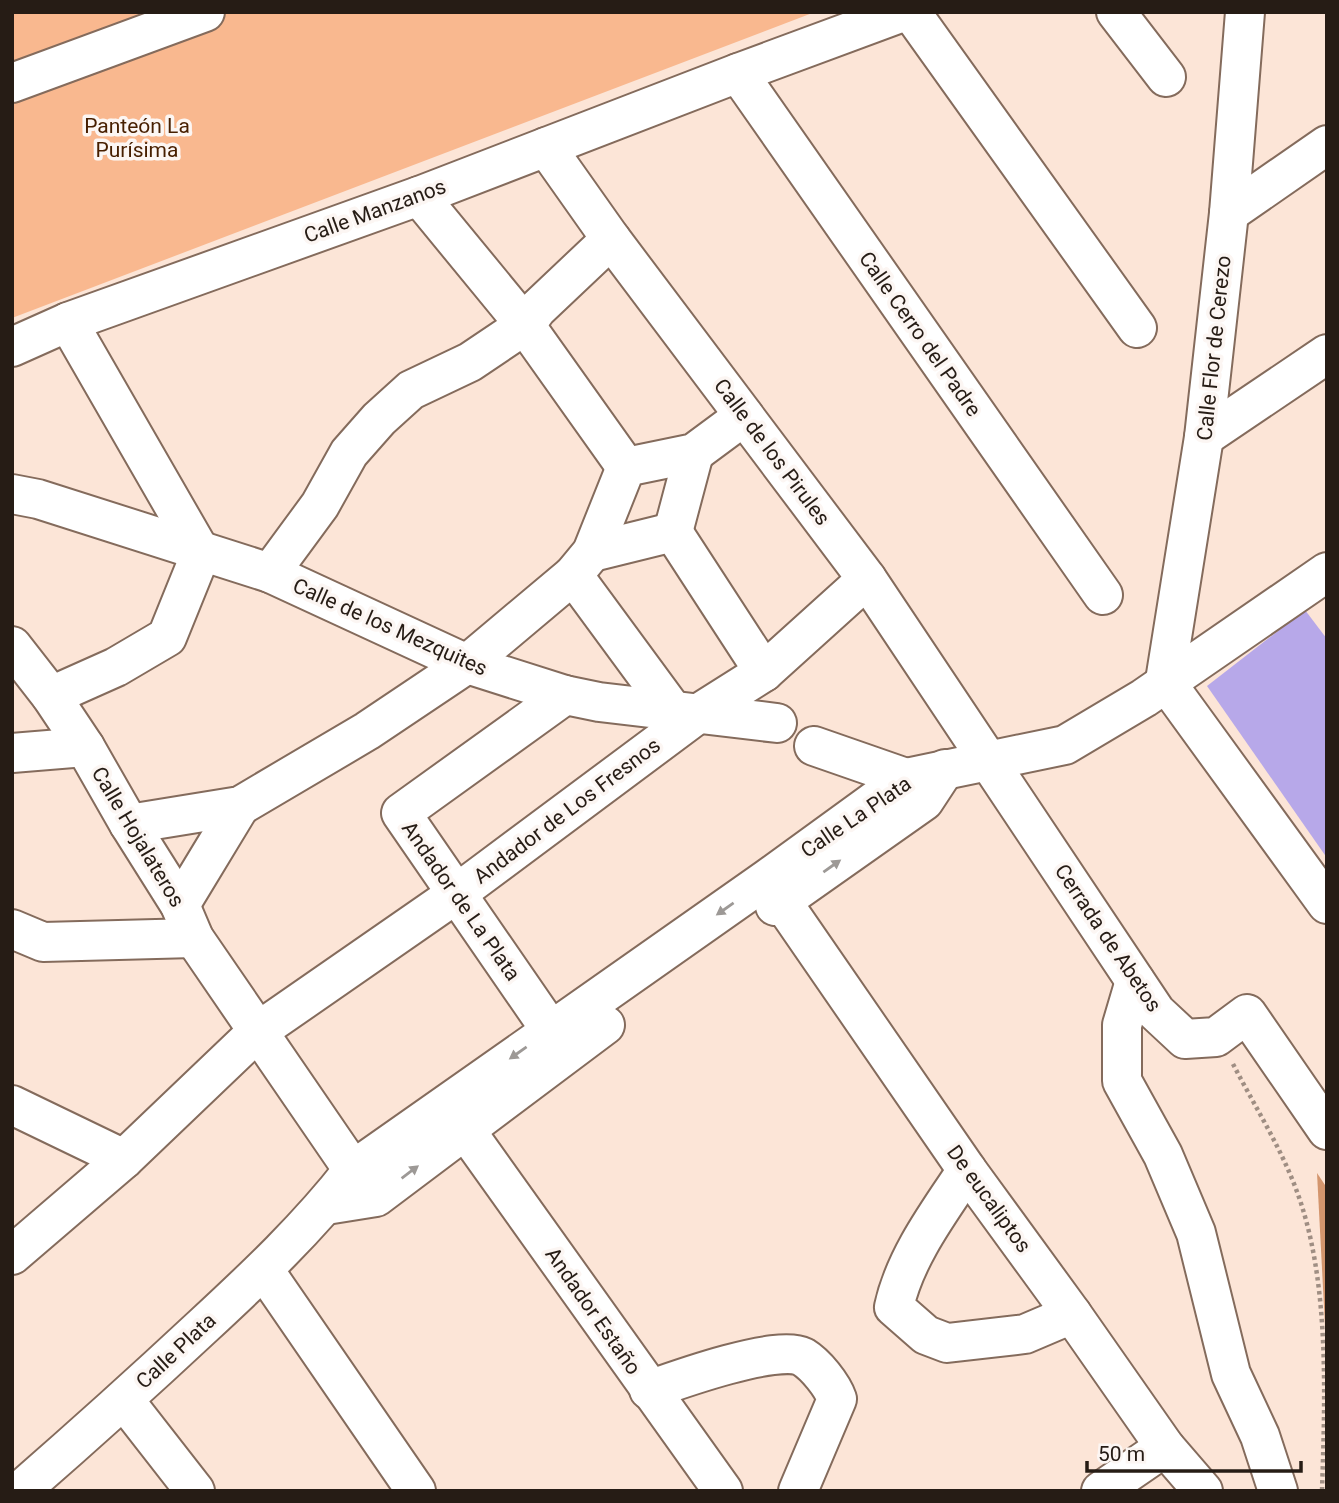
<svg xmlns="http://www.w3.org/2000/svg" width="1339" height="1503" viewBox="0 0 1339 1503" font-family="Roboto,sans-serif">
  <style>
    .green { fill: #f9b88f }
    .forest { fill: #d3956d }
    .building { fill: #b7a8e9 }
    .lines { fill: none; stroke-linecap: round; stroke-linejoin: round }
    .minor-casing { stroke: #846b5c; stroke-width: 42 }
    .path { stroke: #9f8e83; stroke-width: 4.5; stroke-dasharray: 3.5 3.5; stroke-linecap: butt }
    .minor { stroke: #fff; stroke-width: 38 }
    .oneway { fill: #9d9996 }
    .labels { text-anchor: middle; stroke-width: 7; stroke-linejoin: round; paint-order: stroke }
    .park-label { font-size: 21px; fill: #471f00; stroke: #fcf6f3 }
    .street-label { font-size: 21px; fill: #261c15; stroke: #fcf6f3 }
  </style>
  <rect width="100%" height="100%" fill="#fce5d7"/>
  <!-- green -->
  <polygon class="green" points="12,12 815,12 12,318"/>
  <!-- forest -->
  <polygon class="forest" points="1317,1173 1327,1188 1327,1364"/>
  <!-- building -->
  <polygon class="building" points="1305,610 1327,639 1327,858 1207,686"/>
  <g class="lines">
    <defs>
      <g id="minor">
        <polyline points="911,12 1137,328"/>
        <polyline points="1116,12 1166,77"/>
        <polyline points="1245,12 1229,213 1204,437 1165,681 1327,904"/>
        <polyline points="738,73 1103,595"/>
        <polyline points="12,83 205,12"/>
        <polyline points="546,147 611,239 867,579 1156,1012 1185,1039 1216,1037 1247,1014 1327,1130"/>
        <polyline points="419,196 525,325 626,467"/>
        <polyline points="1229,213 1327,145"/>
        <polyline points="12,347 68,322 419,196 738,73 903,12"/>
        <polyline points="1204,437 1327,354"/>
        <polyline points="12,494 38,499 270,573 467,664 565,695 599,702 777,723"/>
        <polyline points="673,532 694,453"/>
        <polyline points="592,552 673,532 764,672"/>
        <polyline points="270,573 320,505 349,453 379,419 411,390 470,362 525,325 537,309 611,239"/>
        <polyline points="573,575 673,711"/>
        <polyline points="12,646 51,696 85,747 129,824 180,905 194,938 353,1170 370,1190"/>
        <polyline points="51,696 116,667 167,637 201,553 68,322"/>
        <polyline points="814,746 906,778 918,794"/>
        <polyline points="12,753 85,747"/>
        <polyline points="129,824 240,806 367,731 467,664 573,575 592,552 626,467 694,453 744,416"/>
        <polyline points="767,880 967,1170 1072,1314 1165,1447 1203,1491"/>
        <polyline points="180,905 240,806"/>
        <polyline points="775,906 924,801 945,769"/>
        <polyline points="12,929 43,942 194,938"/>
        <polyline points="1135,981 1122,1025 1122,1081 1163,1155 1196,1233 1231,1374 1260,1436 1278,1491"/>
        <polyline points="565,1051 401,813 565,695"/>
        <polyline points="12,1105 124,1159"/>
        <polyline points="451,1110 723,1491"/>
        <path d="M967,1170C939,1212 905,1257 894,1307L926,1335L947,1343L1025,1334L1072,1314"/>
        <polyline points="326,1205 376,1197 605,1025"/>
        <polyline points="12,1255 124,1159 257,1032 456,894 699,713 764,672 867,579"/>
        <polyline points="264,1270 416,1491"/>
        <path d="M649,1390C677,1380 777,1344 803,1357C816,1365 832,1385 837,1399L798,1491"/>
        <polyline points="124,1400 195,1491"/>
        <path d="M20,1491C82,1437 142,1383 202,1327C256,1277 308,1228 353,1170L767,879L906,778L1065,745L1144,698L1327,572"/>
        <polyline points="1101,1491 1165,1447"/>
      </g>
    </defs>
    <!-- minor casing -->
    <use href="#minor" class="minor-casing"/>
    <!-- path -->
    <path class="path" d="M1233,1064C1254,1105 1280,1146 1296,1189C1330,1279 1325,1396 1322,1491"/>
    <!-- minor -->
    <use href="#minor" class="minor"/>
  </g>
  <!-- one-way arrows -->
  <defs><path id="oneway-solid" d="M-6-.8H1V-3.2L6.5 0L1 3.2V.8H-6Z" transform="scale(1.75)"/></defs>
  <g class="oneway">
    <use href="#oneway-solid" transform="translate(832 866) rotate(-35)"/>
    <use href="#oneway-solid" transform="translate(725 909) rotate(145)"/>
    <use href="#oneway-solid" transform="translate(518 1053) rotate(145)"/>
    <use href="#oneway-solid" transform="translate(410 1172) rotate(-37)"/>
  </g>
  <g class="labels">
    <!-- park labels -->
    <g class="park-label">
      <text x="137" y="133">Panteón La<tspan x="137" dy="24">Purísima</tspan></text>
    </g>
    <!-- street labels -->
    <g class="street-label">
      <text transform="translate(375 211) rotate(-20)" y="7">Calle Manzanos</text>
      <text transform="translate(920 334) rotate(55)" y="7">Calle Cerro del Padre</text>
      <text transform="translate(1214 348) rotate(-84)" y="7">Calle Flor de Cerezo</text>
      <text transform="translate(772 452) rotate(53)" y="7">Calle de los Pirules</text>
      <text transform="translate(390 627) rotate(24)" y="7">Calle de los Mezquites</text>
      <text transform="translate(567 811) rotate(-37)" y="7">Andador de Los Fresnos</text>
      <text transform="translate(856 817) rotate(-34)" y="7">Calle La Plata</text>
      <text transform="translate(138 837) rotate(59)" y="7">Calle Hojalateros</text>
      <text transform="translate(461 901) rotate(55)" y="7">Andador de La Plata</text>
      <text transform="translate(1108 938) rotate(56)" y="7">Cerrada de Abetos</text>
      <text transform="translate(989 1199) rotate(54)" y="7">De eucaliptos</text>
      <text transform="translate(593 1311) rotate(55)" y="7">Andador Estaño</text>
      <text transform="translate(176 1351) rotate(-43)" y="7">Calle Plata</text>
    </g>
  </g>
  <!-- border -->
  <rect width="1339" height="1503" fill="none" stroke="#261c15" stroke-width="28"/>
  <!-- scale -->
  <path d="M1087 1461v10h214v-10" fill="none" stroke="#261c15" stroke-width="3.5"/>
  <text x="1098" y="1461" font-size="21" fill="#261c15" stroke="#fcf6f3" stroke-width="5" paint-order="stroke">50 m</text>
</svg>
